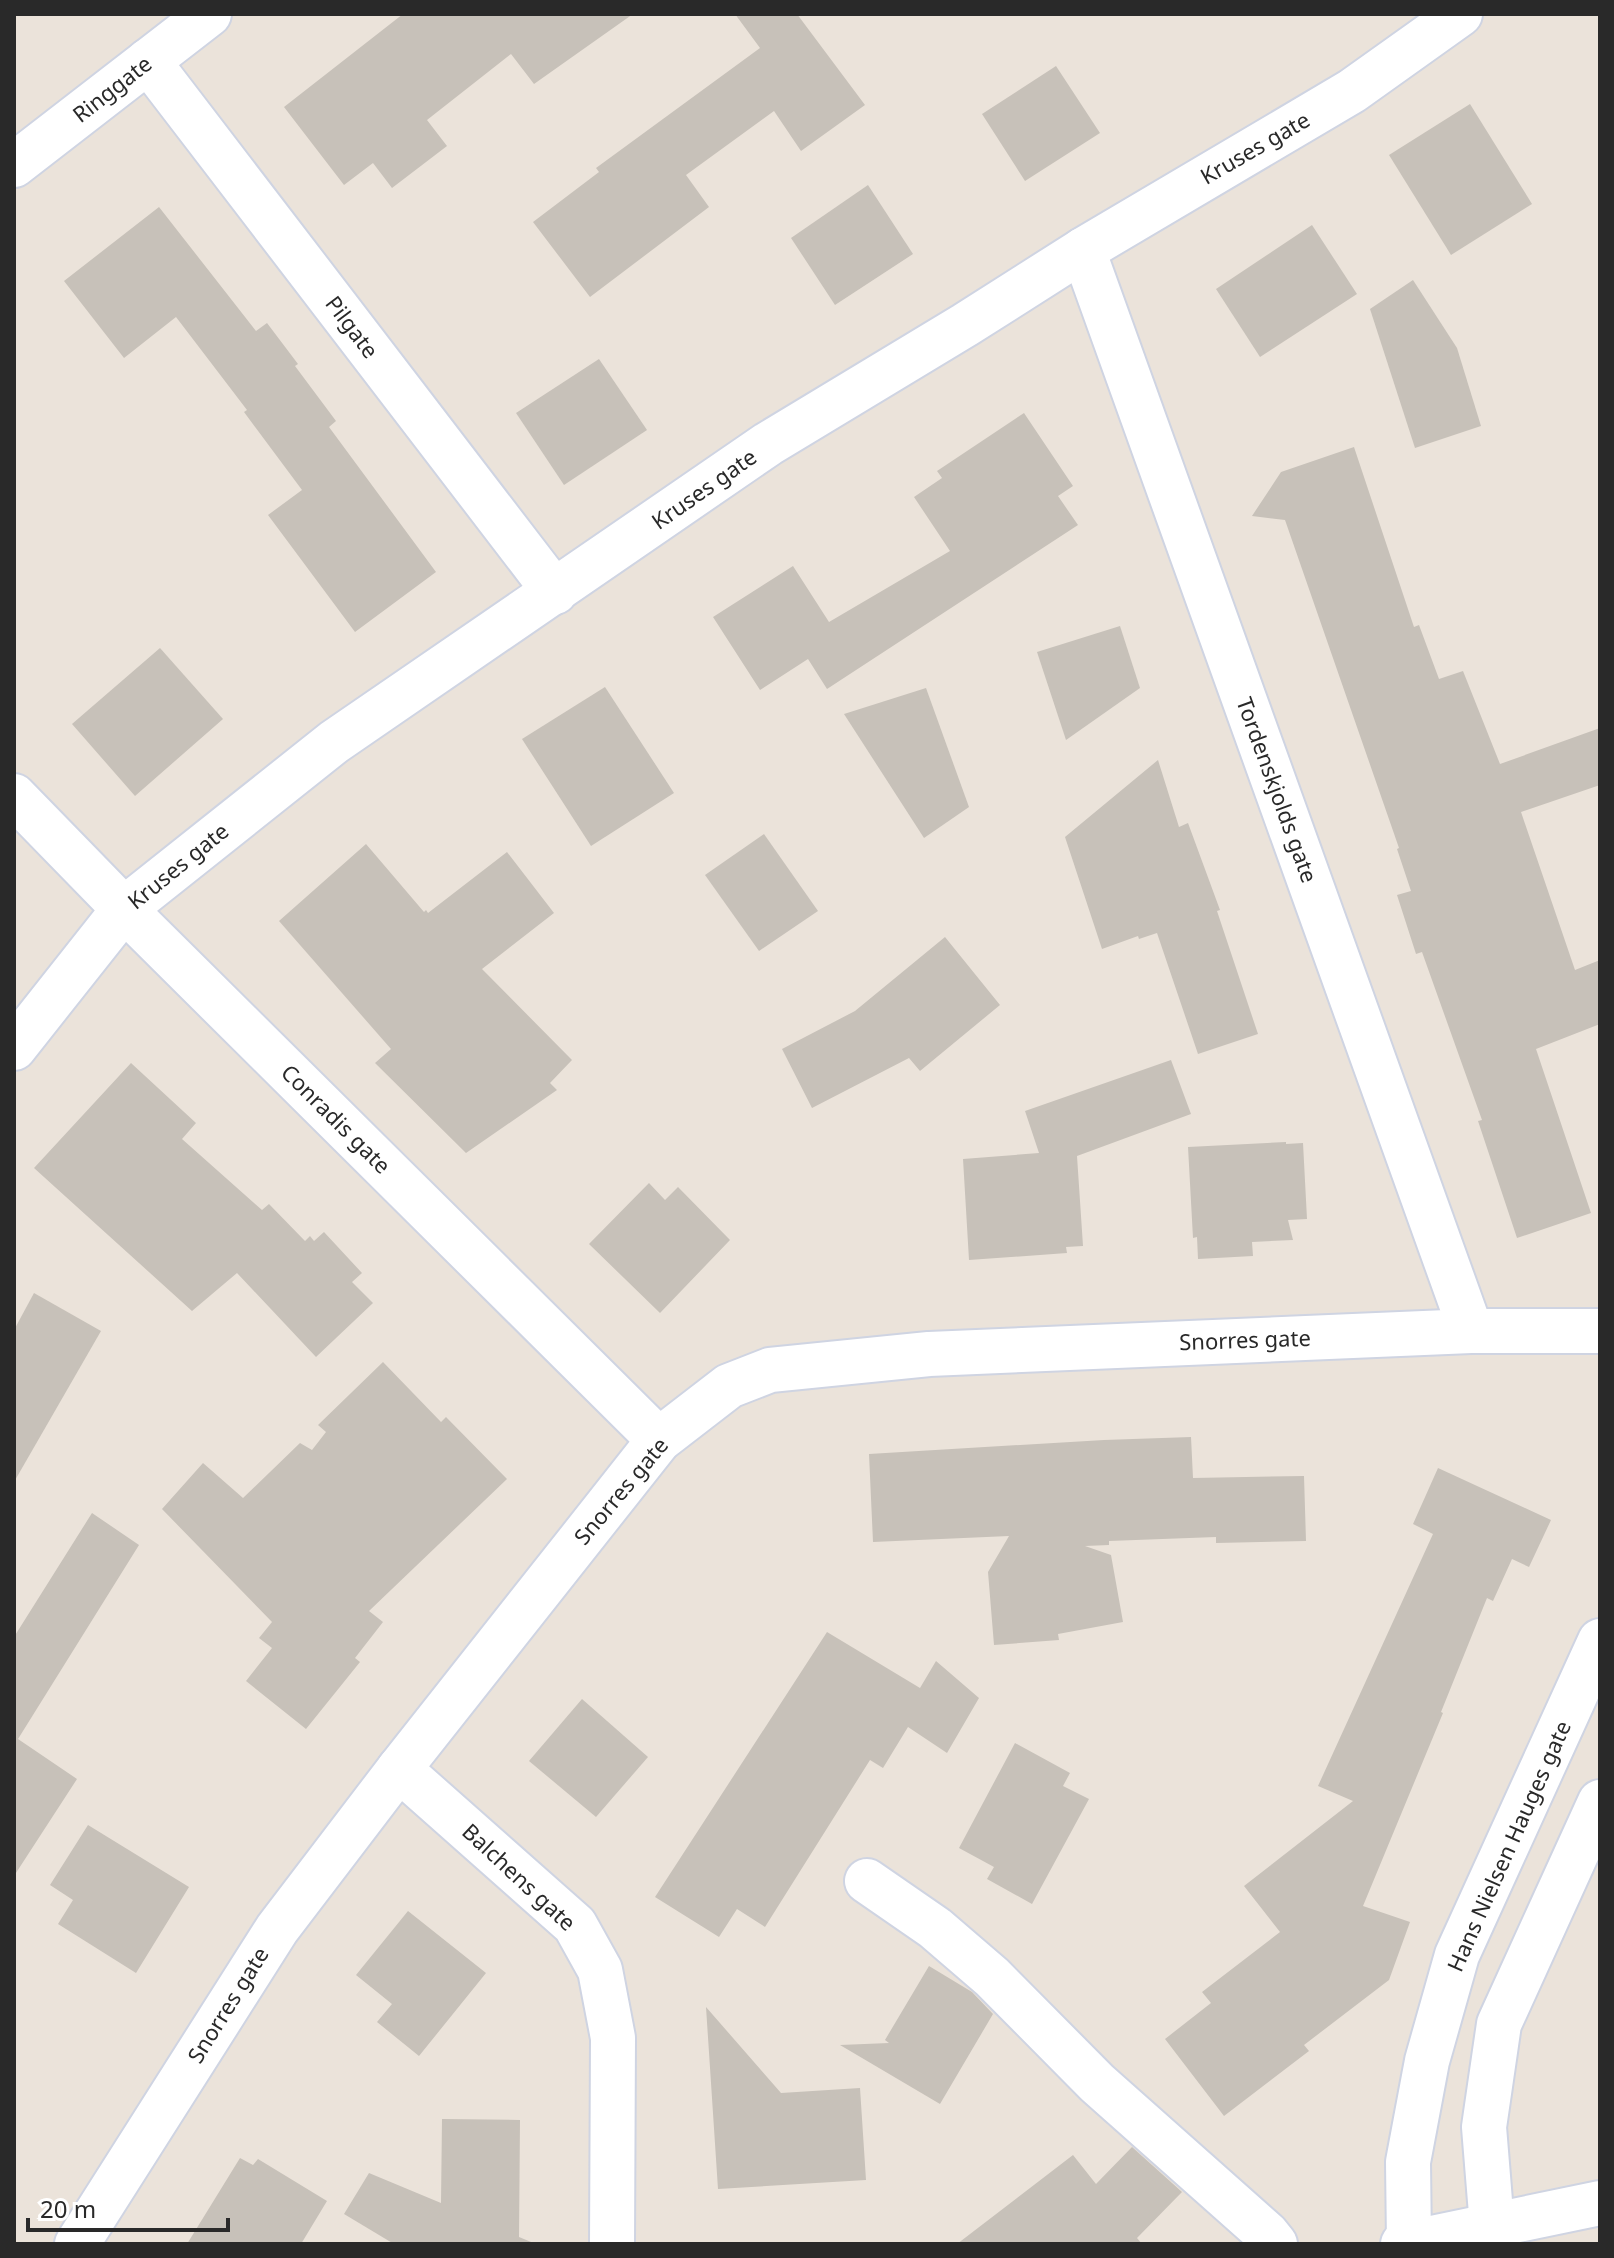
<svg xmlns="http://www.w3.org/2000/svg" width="1614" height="2258" viewBox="0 0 1614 2258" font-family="'Noto Sans',sans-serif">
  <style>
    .building { fill: #c7c1b9 }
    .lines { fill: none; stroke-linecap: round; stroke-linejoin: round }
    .minor-casing { stroke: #cfd4e2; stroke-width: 48 }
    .minor { stroke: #fff; stroke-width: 44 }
    .labels { text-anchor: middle; stroke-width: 6; stroke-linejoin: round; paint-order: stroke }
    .street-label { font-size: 22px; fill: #292929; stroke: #fff }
  </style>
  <rect width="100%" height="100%" fill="#ebe3da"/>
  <!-- building -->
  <g class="building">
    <polygon points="403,14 633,14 534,84 511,54 427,120 447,146 392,188 373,163 344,185 284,107"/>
    <polygon points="735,14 797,14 865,105 801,151 774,111 686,175 709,207 590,297 533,222 599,172 596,168 760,48"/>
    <polygon points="1056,66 1100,133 1025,181 982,114"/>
    <polygon points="1470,104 1532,204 1451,255 1389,155"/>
    <polygon points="868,185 913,254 835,305 791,238"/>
    <polygon points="159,207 256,331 267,323 298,364 295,366 336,421 329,427 436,572 355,632 268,515 302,490 244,412 247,410 176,317 124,358 64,281"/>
    <polygon points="1312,225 1357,294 1260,357 1216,289"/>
    <polygon points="1413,280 1457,348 1481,426 1415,448 1370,309"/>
    <polygon points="599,359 647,430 564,485 516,413"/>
    <polygon points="1024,413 1073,486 1058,496 1078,525 827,689 808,659 760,690 713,617 793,566 829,622 950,551 914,497 942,478 937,471"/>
    <polygon points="1354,447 1414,627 1419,625 1439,679 1463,671 1500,764 1600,728 1600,785 1521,812 1575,970 1600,960 1600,1024 1536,1049 1591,1213 1517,1238 1478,1121 1482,1120 1422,952 1416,954 1397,895 1411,891 1397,849 1399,848 1285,520 1252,516 1281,472"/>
    <polygon points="1120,626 1140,688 1066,740 1037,652"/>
    <polygon points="160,648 223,719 135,796 72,724"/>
    <polygon points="605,687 674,793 591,846 522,739"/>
    <polygon points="926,688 969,807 924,838 844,714"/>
    <polygon points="1158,760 1179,827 1188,823 1220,910 1217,911 1258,1034 1198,1054 1157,933 1139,939 1138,936 1102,949 1065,837"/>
    <polygon points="764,834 818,911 759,951 705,875"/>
    <polygon points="366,844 424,912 426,910 428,913 507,852 554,913 482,969 572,1060 550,1083 557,1090 466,1153 375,1063 391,1049 279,921"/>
    <polygon points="945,937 1000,1005 920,1071 909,1058 812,1108 782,1049 855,1011"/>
    <polygon points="1171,1060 1191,1114 1077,1156 1083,1246 1066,1247 1067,1253 969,1260 963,1159 1039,1153 1025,1111"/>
    <polygon points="131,1063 196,1123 182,1139 262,1210 269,1204 305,1241 310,1236 314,1241 324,1232 362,1273 352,1282 373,1303 316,1357 237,1273 192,1311 34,1168"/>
    <polygon points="1286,1142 1286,1144 1303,1143 1307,1219 1288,1220 1293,1240 1252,1242 1253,1256 1198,1259 1197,1237 1193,1238 1188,1147"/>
    <polygon points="649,1183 665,1200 678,1187 730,1240 660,1313 589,1244"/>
    <polygon points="34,1293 101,1331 14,1482 14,1330"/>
    <polygon points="383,1362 441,1422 446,1417 507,1479 369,1611 383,1622 355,1658 360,1662 306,1729 246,1681 272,1648 259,1638 272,1622 162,1509 203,1463 243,1498 300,1443 312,1450 326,1432 318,1425"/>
    <polygon points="1191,1437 1193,1478 1304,1476 1306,1541 1216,1543 1216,1537 1109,1541 1109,1545 1085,1546 1111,1555 1123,1622 1058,1634 1059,1640 994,1645 988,1572 1009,1536 873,1542 869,1454 1104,1440"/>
    <polygon points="1438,1468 1551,1520 1529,1567 1512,1559 1493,1601 1487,1598 1441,1712 1443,1713 1363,1906 1410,1922 1389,1980 1304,2045 1309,2051 1224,2116 1165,2039 1211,2003 1202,1992 1280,1932 1244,1886 1353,1801 1318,1786 1433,1534 1413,1524"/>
    <polygon points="92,1513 139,1545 18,1739 77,1779 14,1876 14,1637"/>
    <polygon points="827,1632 920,1688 936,1661 979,1698 947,1753 908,1727 883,1768 870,1760 765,1927 737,1909 719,1937 655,1897"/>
    <polygon points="582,1699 648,1757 596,1817 529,1761"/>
    <polygon points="1015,1743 1070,1773 1063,1786 1089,1799 1032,1904 987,1879 994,1867 959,1848"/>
    <polygon points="88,1825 189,1887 136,1973 58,1924 73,1900 50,1885"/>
    <polygon points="408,1911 486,1973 419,2056 377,2022 392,2004 356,1975"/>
    <polygon points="929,1966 972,1992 993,2014 940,2104 840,2045 889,2043 885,2040"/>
    <polygon points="706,2007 781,2093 860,2088 866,2180 718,2189"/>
    <polygon points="442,2119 520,2120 519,2237 536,2244 394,2244 344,2214 369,2173 441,2203"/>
    <polygon points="1132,2147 1182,2192 1137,2238 1142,2244 957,2244 1073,2155 1096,2184"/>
    <polygon points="240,2158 253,2165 258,2159 327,2201 301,2244 187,2244"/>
  </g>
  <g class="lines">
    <defs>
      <g id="minor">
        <polyline points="148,61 555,592"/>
        <polyline points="14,165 209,14"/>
        <polyline points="1083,250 1471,1331"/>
        <polyline points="14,796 124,909 659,1440"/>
        <polyline points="14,1048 124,909 334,742 768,444 965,325 1083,250 1352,91 1460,14"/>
        <polyline points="399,1769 575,1925 600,1970 613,2038 612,2244"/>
        <polyline points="867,1881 935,1928 992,1977 1097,2083 1267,2234 1275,2244"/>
        <polyline points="77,2244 277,1929 399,1769 659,1440 729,1386 770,1370 929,1354 1471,1331 1600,1331"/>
        <polyline points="1403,2244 1600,2203"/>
        <polyline points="1409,2244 1408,2162 1427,2061 1457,1955 1600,1641"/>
        <polyline points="1496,2244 1492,2226 1484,2127 1499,2024 1600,1802"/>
      </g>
    </defs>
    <!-- minor casing -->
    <use href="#minor" class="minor-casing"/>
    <!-- minor -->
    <use href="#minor" class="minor"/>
  </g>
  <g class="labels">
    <!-- street labels -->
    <g class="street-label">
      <text transform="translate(112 89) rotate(-38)" y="8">Ringgate</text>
      <text transform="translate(1255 148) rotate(-30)" y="8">Kruses gate</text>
      <text transform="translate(352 327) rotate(53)" y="8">Pilgate</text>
      <text transform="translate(704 489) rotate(-35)" y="8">Kruses gate</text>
      <text transform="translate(1277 790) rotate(70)" y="8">Tordenskjolds gate</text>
      <text transform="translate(178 866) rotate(-39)" y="8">Kruses gate</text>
      <text transform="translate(336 1119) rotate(45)" y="8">Conradis gate</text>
      <text transform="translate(1245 1340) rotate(-2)" y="8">Snorres gate</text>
      <text transform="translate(621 1491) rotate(-50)" y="8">Snorres gate</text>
      <text transform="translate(1509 1846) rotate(-66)" y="8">Hans Nielsen Hauges gate</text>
      <text transform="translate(519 1877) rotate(43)" y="8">Balchens gate</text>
      <text transform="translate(228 2005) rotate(-58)" y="8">Snorres gate</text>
    </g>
  </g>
  <!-- border -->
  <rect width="1614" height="2258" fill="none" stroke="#292929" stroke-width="32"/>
  <!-- scale -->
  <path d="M28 2218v12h200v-12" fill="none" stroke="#292929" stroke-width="4"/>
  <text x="40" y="2218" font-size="24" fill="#292929" stroke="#ffffff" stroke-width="6" paint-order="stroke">20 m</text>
</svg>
